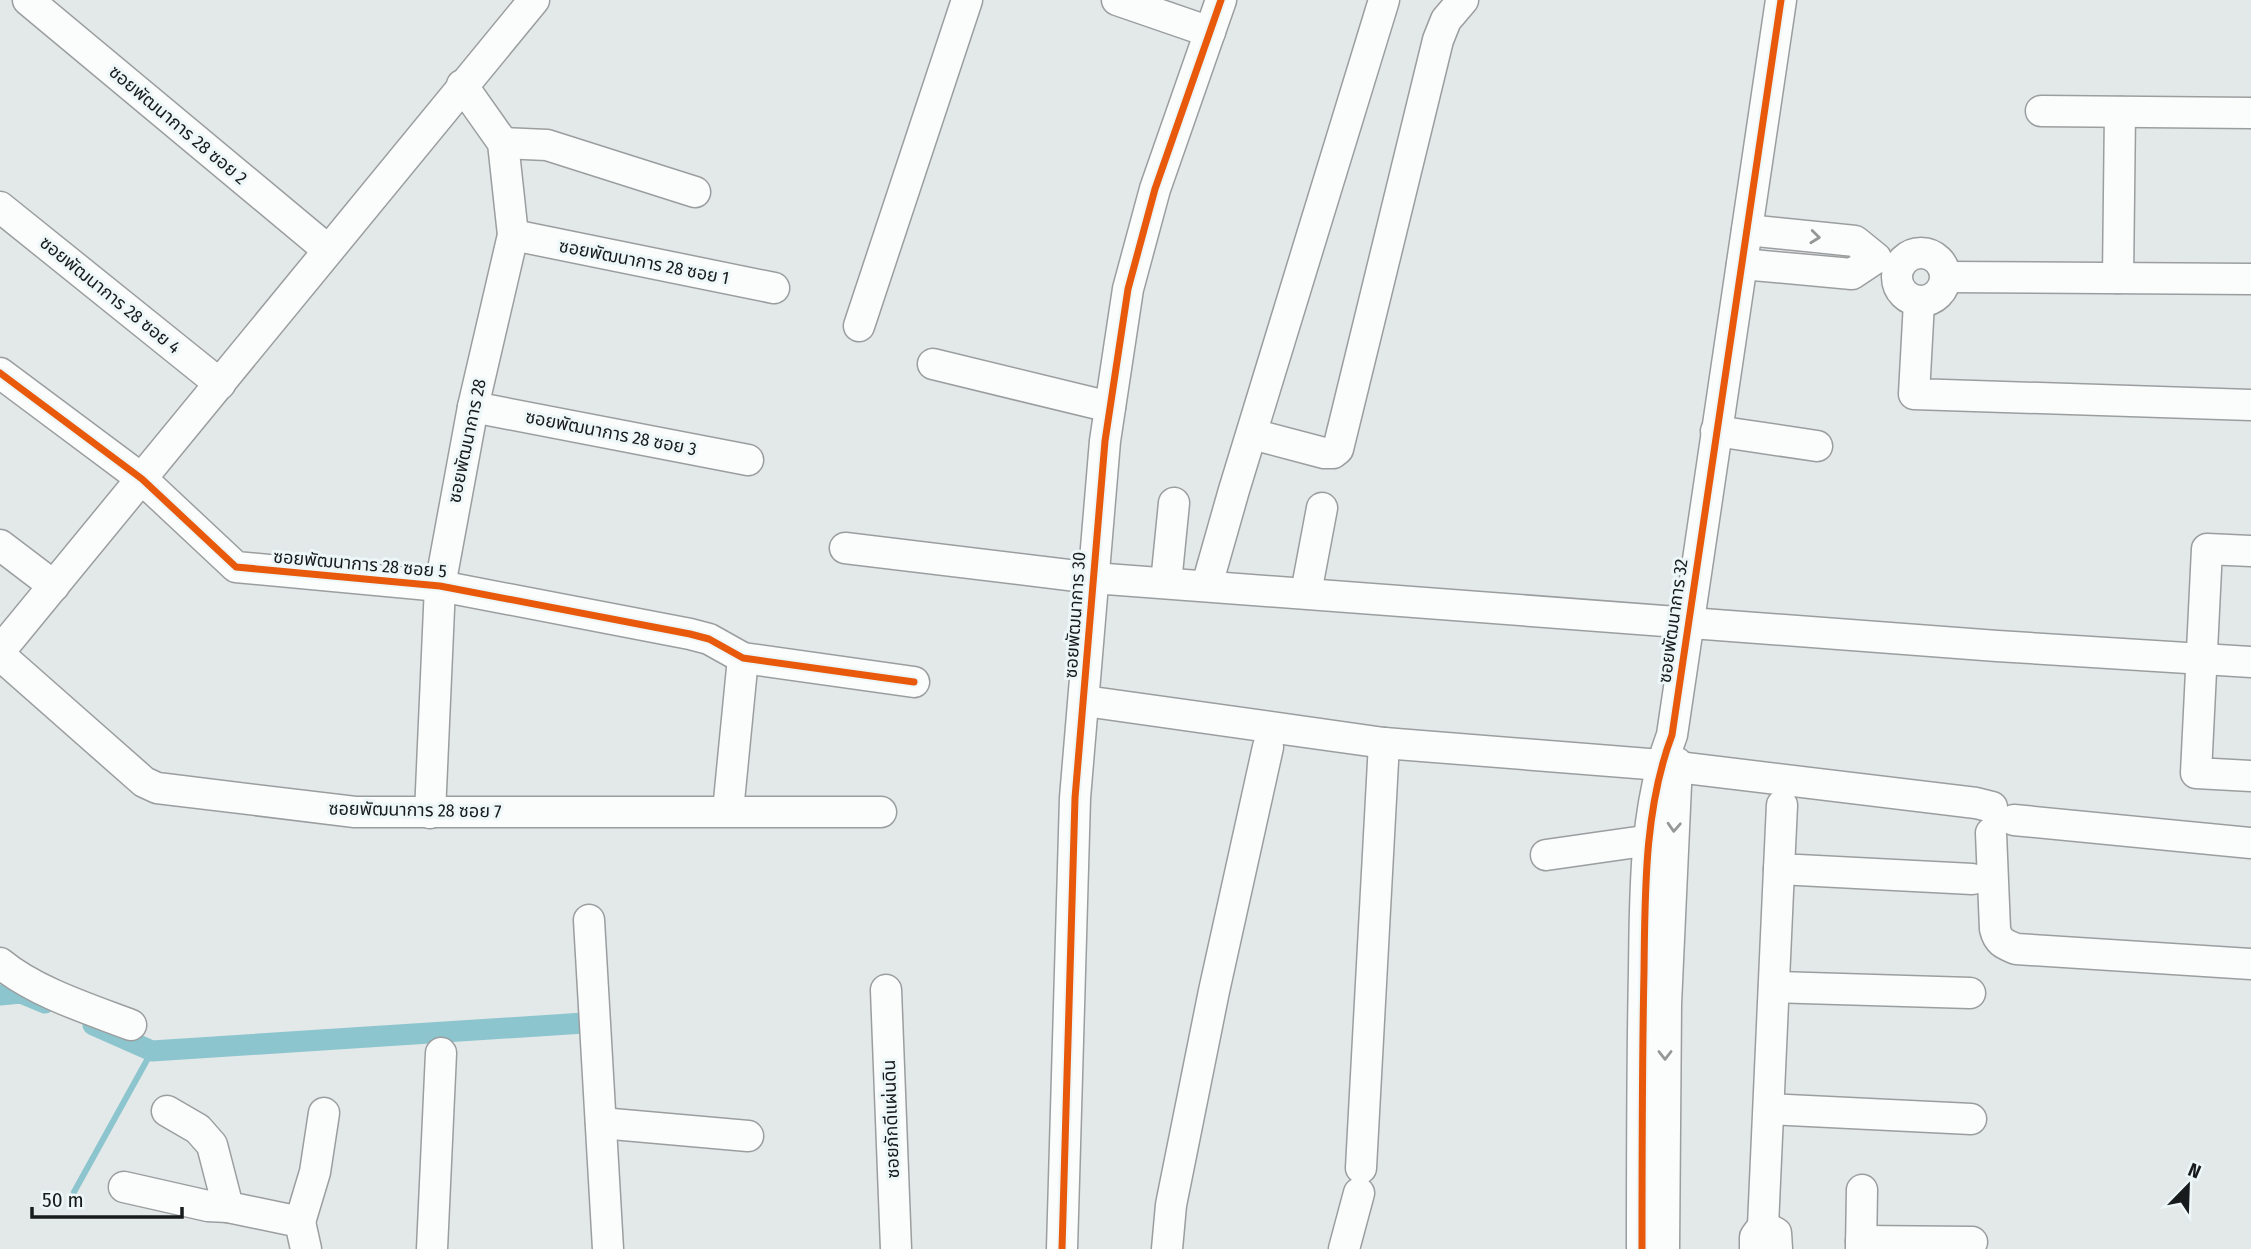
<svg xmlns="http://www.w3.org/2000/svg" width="2251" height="1249" viewBox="0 0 2251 1249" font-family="'Fira Sans Condensed','Noto Sans Thai',sans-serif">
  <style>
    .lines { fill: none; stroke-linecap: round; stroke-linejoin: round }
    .stream { stroke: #8cc5ce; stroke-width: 6 }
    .canal { stroke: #8cc5ce; stroke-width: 21 }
    .minor-casing { stroke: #9b9e9f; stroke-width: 33 }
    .minor { stroke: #fbfcfc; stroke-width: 30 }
    .cycleway-casing { stroke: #eef7f8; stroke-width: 11 }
    .cycleway { stroke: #e8590c; stroke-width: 7 }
    .oneway { stroke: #959797 }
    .labels { text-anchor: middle; stroke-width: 6; stroke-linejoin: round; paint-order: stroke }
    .street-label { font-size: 18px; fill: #181b1b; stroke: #eef7f8 }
  </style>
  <rect width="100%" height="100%" fill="#e3e8e9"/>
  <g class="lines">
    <!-- stream -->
    <polyline class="stream" points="74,1192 152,1051"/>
    <!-- canal -->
    <g class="canal">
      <polyline points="0,995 21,993 45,1003"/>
      <polyline points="93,1025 152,1051 584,1023"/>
    </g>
    <defs>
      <g id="minor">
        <polyline points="28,0 328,250"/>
        <polyline points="1117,0 1210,32"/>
        <polyline points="2041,111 2251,113"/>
        <polyline points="503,143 547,145 695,192"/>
        <polyline points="0,207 220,384"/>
        <polyline points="513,235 774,288"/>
        <circle cx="1921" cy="277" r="24"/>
        <polyline points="1742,264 1852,274 1876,258 1855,241 1747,230"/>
        <polyline points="1946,277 2251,279"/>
        <polyline points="2118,278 2120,112"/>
        <polyline points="1919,302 1914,394 2251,405"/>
        <polyline points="859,326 967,0"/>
        <polyline points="933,364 1110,407"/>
        <polyline points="0,373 142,479 236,567 440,586 690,634 709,639 743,658 914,682"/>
        <polyline points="473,407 748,460"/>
        <polyline points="1716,431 1817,446"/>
        <polyline points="1252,434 1324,453 1333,453 1338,449 1438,40 1446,20 1463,0"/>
        <polyline points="0,545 54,586"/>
        <polyline points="845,548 1093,578 1997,646 2251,662"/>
        <polyline points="2251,551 2207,549 2196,773 2251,776"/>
        <polyline points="1166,583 1174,503"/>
        <polyline points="1207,585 1234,490 1384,0"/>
        <polyline points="1306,593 1322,508"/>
        <polyline points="0,651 534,0"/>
        <polyline points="0,655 144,782 157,788 355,812 881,812"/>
        <polyline points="1085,701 1384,743 1661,765 1976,803 1992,807"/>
        <polyline points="1782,805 1779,869 1972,879"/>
        <polyline points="728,811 743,658"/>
        <polyline points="430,813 440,586 473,407 513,235 503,143 462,85"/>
        <polyline points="2014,820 2251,843"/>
        <path d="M1991,833L1995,929C1998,942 2004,944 2016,949L2251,964"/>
        <polyline points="1546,855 1651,840"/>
        <polyline points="589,920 608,1249"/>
        <path d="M0,963C35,992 89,1009 131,1025"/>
        <polyline points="1774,987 1970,993"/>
        <polyline points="886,990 896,1249"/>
        <polyline points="1769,1109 1971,1119"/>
        <polyline points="167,1111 198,1129 212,1145 228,1207 300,1222 306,1249"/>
        <polyline points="601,1123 748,1136"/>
        <polyline points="1361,1168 1384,743"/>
        <polyline points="124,1187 208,1206 228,1207"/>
        <polyline points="300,1222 315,1172 324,1113"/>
        <polyline points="1763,1226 1776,1233 1777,1249"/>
        <polyline points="1861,1241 1972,1242"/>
        <polyline points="432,1249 441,1053"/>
        <polyline points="1062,1249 1075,798 1105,441 1128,289 1155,189 1221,0"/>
        <polyline points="1167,1249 1171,1205 1214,991 1268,747"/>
        <polyline points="1344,1249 1359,1193"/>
        <path d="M1642,1249C1642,1157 1642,1064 1644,972C1645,893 1644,809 1672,735L1781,0"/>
        <polyline points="1664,1249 1666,1004 1677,763"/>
        <polyline points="1755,1249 1755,1237 1763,1226 1779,869"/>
        <polyline points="1861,1249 1862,1190"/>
      </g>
    </defs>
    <!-- minor casing -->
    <use href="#minor" class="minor-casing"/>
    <!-- minor -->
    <use href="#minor" class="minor"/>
    <defs>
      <g id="cycleway">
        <polyline points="0,373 142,479 236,567 440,586 690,634 709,639 743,658 914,682"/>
        <polyline points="1062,1249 1075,798 1105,441 1128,289 1155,189 1221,0"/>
        <path d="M1642,1249C1642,1157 1642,1064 1644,972C1645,893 1644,809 1672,735L1781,0"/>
      </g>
    </defs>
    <!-- cycleway casing -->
    <use href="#cycleway" class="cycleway-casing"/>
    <!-- cycleway -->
    <use href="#cycleway" class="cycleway"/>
  </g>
  <!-- one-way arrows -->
  <defs><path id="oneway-chevron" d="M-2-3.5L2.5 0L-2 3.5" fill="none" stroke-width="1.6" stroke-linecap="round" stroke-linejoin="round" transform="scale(1.75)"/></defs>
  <g class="oneway">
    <use href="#oneway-chevron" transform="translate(1815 237) rotate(6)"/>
    <use href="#oneway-chevron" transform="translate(1674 827) rotate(93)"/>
    <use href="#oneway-chevron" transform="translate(1665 1055) rotate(90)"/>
  </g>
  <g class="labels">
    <!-- street labels -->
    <g class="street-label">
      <text transform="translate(178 125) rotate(40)" y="6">ซอยพัฒนาการ 28 ซอย 2</text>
      <text transform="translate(644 262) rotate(11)" y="6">ซอยพัฒนาการ 28 ซอย 1</text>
      <text transform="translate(110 295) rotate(39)" y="6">ซอยพัฒนาการ 28 ซอย 4</text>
      <text transform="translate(611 433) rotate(11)" y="6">ซอยพัฒนาการ 28 ซอย 3</text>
      <text transform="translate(467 441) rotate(-78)" y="6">ซอยพัฒนาการ 28</text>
      <text transform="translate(360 564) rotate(5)" y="6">ซอยพัฒนาการ 28 ซอย 5</text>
      <text transform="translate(1075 615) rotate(-86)" y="6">ซอยพัฒนาการ 30</text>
      <text transform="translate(1673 621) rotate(-82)" y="6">ซอยพัฒนาการ 32</text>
      <text transform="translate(415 810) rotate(1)" y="6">ซอยพัฒนาการ 28 ซอย 7</text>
      <text transform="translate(891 1119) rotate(-92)" y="6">ซอยภักดีแผ่นดิน</text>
    </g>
  </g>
  <!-- north arrow -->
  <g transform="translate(2188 1186) rotate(23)" stroke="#eef7f8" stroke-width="5" paint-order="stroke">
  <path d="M0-5L12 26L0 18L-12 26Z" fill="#181b1b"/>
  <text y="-10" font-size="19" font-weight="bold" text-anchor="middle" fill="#181b1b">N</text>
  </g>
  <!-- scale -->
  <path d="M32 1207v10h150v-10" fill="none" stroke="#181b1b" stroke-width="3.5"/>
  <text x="42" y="1207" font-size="21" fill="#181b1b" stroke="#eef7f8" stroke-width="5" paint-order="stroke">50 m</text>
</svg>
